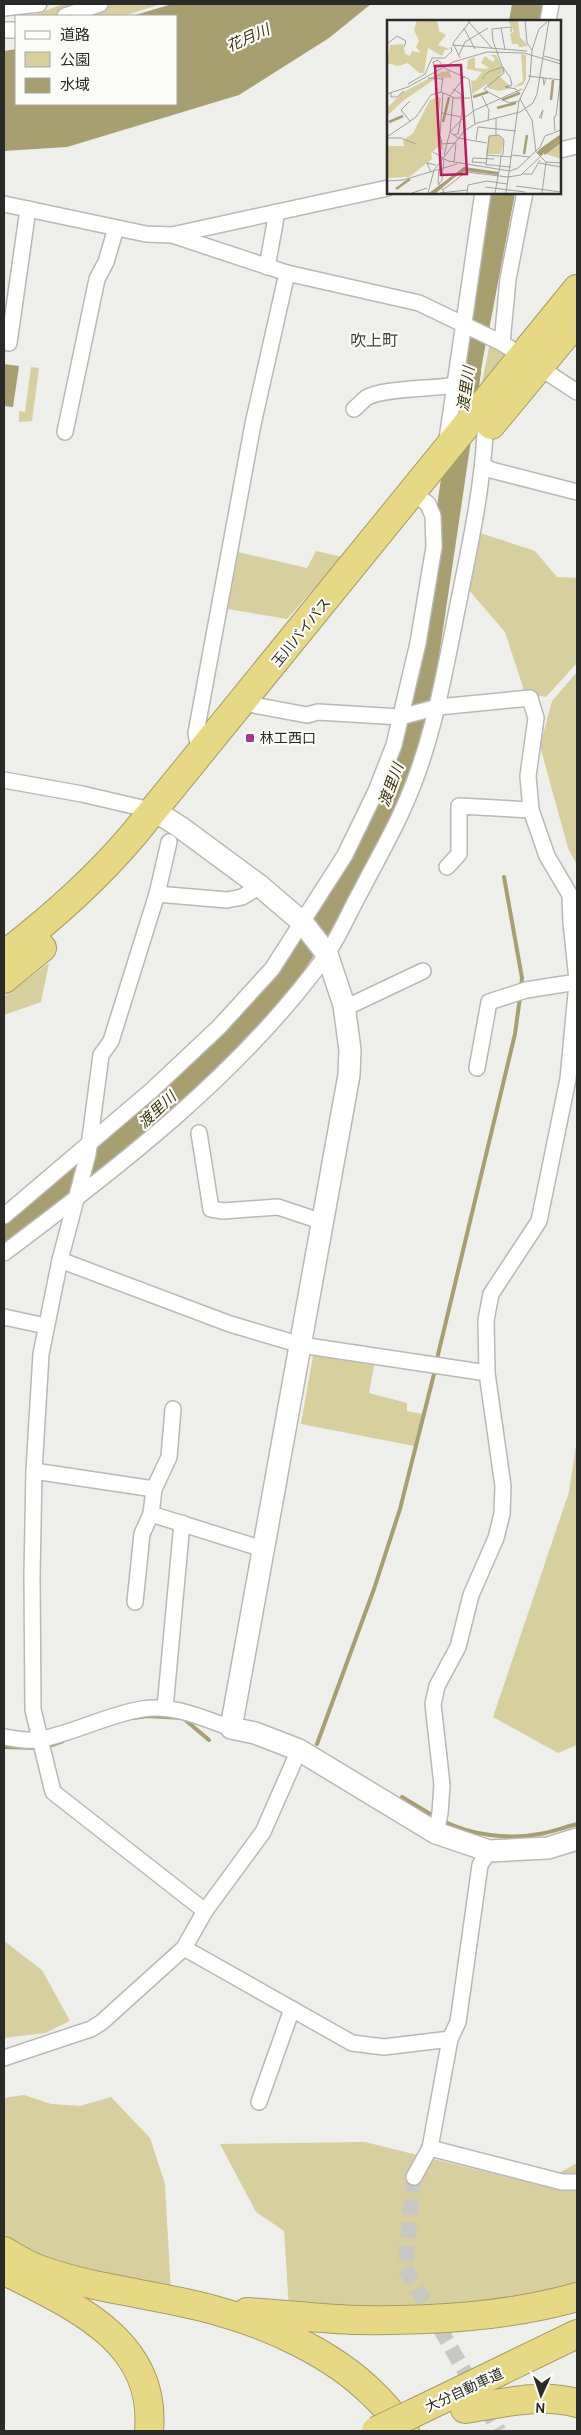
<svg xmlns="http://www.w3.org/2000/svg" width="581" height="2435" viewBox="0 0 581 2435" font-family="Cabin,'Noto Sans JP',sans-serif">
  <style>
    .green { fill: #d7cf9d }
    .water { fill: #a79f6f }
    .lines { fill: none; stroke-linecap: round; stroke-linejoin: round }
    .stream { stroke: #a79f6f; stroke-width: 4 }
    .river { stroke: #a79f6f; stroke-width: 24 }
    .street-tunnel { stroke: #c7c7c3; stroke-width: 15; stroke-dasharray: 15 8; stroke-linecap: butt }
    .street-casing { stroke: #b9b8b4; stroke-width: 18 }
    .secondary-casing { stroke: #b9b8b4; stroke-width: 24 }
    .highway-casing { stroke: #a59c64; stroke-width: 30 }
    .street { stroke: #fff; stroke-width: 15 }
    .secondary { stroke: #fff; stroke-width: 21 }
    .highway { stroke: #e7d984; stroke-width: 28 }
    .highway-bridge-casing { stroke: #a59c64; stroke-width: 30; stroke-linecap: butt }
    .highway-bridge { stroke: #e7d984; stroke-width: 28 }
    .poi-dot { fill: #a53592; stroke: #fbfbf7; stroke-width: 2 }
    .labels { text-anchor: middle; stroke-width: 4.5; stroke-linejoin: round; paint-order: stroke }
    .street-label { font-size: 14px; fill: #2a2a28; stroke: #fbfbf7 }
    .poi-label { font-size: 14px; fill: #2a2a28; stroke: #fbfbf7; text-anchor: start }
    .water-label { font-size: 15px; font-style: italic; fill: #3c360e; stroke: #fbfbf7 }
    .quarter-label { font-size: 16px; fill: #444340; stroke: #fbfbf7 }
    .inset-river { fill: none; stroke: #a79f6f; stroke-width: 2.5 }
    .inset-road { fill: none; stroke: #a0a09c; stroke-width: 1 }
    .view { fill: #c2185b; fill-opacity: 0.15; stroke: #c2185b; stroke-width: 2.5 }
    .inset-edge { fill: none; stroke: #2a2a28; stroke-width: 2.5 }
  </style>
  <rect width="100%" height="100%" fill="#eeeeea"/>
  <!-- green -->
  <g class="green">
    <polygon points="63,4 161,4 123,16 31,16"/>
    <polygon points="490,342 509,353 482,383"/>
    <polygon points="31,367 39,368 32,421 19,422 19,411 25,412"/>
    <polygon points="480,533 535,551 557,577 577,578 577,663 546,697 525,693 505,632 468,589"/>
    <polygon points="233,551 307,568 316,551 342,557 287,619 222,608"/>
    <polygon points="577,672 577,865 568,848 540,746 552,701"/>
    <polygon points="49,963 41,1002 4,1015 4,997"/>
    <polygon points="314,1350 375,1360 369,1393 407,1403 407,1411 422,1414 414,1446 301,1424"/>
    <polygon points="577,1439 577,1745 558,1753 493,1717 569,1492"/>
    <polygon points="4,1941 42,1970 70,2021 45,2033 4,2038"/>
    <polygon points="24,2095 51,2104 80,2106 111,2097 150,2138 165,2184 171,2293 136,2288 4,2246 4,2098"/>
    <polygon points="365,2142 538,2185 577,2163 577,2283 458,2311 289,2309 284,2231 256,2212 220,2144"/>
  </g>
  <!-- water -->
  <g class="water">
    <polygon points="172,4 371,4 329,38 239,95 67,147 4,151 4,51 16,49 16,104 176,104 176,16 132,16"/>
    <polygon points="512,4 545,4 542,21 509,21"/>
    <polygon points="487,193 515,193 489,330 469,319"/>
    <polygon points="469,332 486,342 478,387 460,409"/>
    <polygon points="4,364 19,366 13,407 4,406"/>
  </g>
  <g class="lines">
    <!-- stream -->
    <g class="stream">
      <polyline points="504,877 522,978 521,988"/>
      <polyline points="436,1363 515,1034 520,997"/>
      <polyline points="133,1718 148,1716 183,1718 209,1740"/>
      <polyline points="317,1744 374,1589 400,1509 435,1370"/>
      <polyline points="4,1747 39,1748"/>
      <polyline points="46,1747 63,1741"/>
      <polyline points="402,1797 435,1817"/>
      <path d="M443,1821C471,1835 509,1840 539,1834C552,1832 565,1827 577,1824"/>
    </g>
    <!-- river -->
    <polyline class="river" points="4,1236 112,1151 215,1057 285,977 328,913 386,804 414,725 421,696 469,372"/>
    <!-- street-tunnel -->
    <polyline class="street-tunnel" points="414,2177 405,2268 499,2431"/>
    <defs>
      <g id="street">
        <polyline points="4,8 39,4"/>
        <polyline points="65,16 100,4"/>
        <polyline points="548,21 551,4"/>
        <polyline points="4,30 16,30"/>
        <polyline points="560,150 577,146"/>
        <polyline points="4,204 146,234 172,235 388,188"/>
        <polyline points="172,235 287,273 419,303 502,343 577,392"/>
        <polyline points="267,267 277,212"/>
        <polyline points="9,343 28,209"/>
        <polyline points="502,343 508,279 525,192"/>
        <path d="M354,409C358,406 362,401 366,398C381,388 434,389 455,385"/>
        <polyline points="65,432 97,279 106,262 116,228"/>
        <polyline points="446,446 483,192"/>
        <polyline points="483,465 491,470 577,492"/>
        <polyline points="243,703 307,715 318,712 400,717 438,707 530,698 536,718 528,776 531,810 547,856 570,895 571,922 577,980"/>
        <polyline points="200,754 196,733 253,424 287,273"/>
        <polyline points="4,780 82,794 155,811"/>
        <polyline points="447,867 459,854 459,806 531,810"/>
        <polyline points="157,894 169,842"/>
        <polyline points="345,1008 423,971"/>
        <polyline points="477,1068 489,1002 526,990 577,982"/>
        <polyline points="199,1133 211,1209 223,1211 278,1207 323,1222"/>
        <polyline points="4,1216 152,1090 219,1027 272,969 345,855 376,791 394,745 418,643 434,547 433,516 428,504 414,493"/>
        <path d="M4,1253C119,1167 240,1074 325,957C339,937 349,912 361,891C374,865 390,838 402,811C431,749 443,681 456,615C468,554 482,494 485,433"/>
        <polyline points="60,1260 230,1324 301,1345 487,1373"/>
        <polyline points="4,1317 46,1326"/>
        <polyline points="34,1471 154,1489"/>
        <polyline points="151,1514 263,1549"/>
        <polyline points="135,1602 142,1534 151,1514 154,1489 169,1457 173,1409"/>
        <polyline points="165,1708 182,1523"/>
        <path d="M4,1737C16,1739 30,1742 42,1739C76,1732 107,1715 142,1709C173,1704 203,1718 231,1728"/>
        <polyline points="436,1833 440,1813 442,1785 433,1704 437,1686 458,1647 471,1595 496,1538 502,1514 503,1486 487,1373 486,1320 491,1294 539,1221 568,1079 577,983"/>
        <polyline points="205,1911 53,1792 33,1710 32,1576 34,1471 41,1354 60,1260 88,1154 101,1055 111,1041 157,894 227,900 242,897 260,886"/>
        <polyline points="184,1948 352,2043 384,2047 450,2039"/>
        <polyline points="4,2058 91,2029 102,2022 184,1948 205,1911 263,1832 299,1750"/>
        <polyline points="259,2102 292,2009"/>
        <polyline points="430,2148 562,2182 577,2182"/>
        <polyline points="414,2177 430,2148 450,2039 458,2022 480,1865 489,1851"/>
      </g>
      <polyline id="secondary" points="155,811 180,827 260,886 302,922 327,954 344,1005 350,1050 349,1075 231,1728 255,1733 299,1750 436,1833 489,1851 548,1848 577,1839"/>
      <g id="highway">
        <polyline points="491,425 577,321"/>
        <path d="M4,955C51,919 96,879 134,834L577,289"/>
        <polyline points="4,979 42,948"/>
        <path d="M4,2251C16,2258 28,2266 41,2270C96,2290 157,2294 214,2310C269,2325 332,2353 373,2394C385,2405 395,2418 405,2431"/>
        <path d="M11,2274C78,2308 157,2343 149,2431"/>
        <path d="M247,2312C284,2314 321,2319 357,2320C431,2321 506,2317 577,2297"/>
        <path d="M465,2409C503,2403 540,2393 577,2403"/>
        <polyline points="416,2412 577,2334"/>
      </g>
    </defs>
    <!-- street casing -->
    <use href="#street" class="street-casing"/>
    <!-- secondary casing -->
    <use href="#secondary" class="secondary-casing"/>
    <!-- highway casing -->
    <use href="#highway" class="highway-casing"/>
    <!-- street -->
    <use href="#street" class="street"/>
    <!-- secondary -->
    <use href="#secondary" class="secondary"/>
    <!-- highway -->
    <use href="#highway" class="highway"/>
    <defs>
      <polyline id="highway-bridge" points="376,2431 416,2412"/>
    </defs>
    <!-- highway-bridge casing -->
    <use href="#highway-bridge" class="highway-bridge-casing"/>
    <!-- highway-bridge -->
    <use href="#highway-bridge" class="highway-bridge"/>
  </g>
  <!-- markers -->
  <rect class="poi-dot" x="245" y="733" width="10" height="10" rx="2.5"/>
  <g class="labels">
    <!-- street labels -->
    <g class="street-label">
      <text transform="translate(301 632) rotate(-51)" y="5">玉川バイパス</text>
      <text transform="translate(464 2390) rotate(-25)" y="5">大分自動車道</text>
    </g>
    <!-- poi labels -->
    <g class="poi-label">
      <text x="260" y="743">林工西口</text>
    </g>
    <!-- water labels -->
    <g class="water-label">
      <text transform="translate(248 38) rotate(-24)" y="5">花月川</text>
      <text transform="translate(466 389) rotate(-82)" y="5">渡里川</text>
      <text transform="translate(391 785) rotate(-70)" y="5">渡里川</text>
      <text transform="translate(157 1110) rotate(-43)" y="5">渡里川</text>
    </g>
    <!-- quarter labels -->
    <g class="quarter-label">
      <text x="374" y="346">吹上町</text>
    </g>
  </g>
  <!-- overview -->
  <g transform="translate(387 20)">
    <rect width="174" height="174" fill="#eeeeea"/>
    <path d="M30,0H50L52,11L59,15L51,25L63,29L58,30L55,36L41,28L37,53H32L21,43L11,46L0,43L3,25L16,24L18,34L23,36L25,31L34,33L29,27L32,21L27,10ZM121,0H131L133,17L141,26L125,28L132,27L131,24H125L123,13L127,12ZM134,34L139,35V59L136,65L112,71L101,68L100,64L85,74L84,60L88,61L95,52L80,49L81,40L88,37V48L99,49L102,48L94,43L98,36L106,42L108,38L103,35H109L117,51L112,56L125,68L136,61ZM62,51L65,58L51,57L17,80L0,96V88L15,73L54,52ZM51,77L54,78L50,103L57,131L51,127L44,133L45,139L22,157L0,158V126H17L16,121L26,113L43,80ZM112,115L117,119L114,134H99L102,116ZM174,120V139L156,133Z" fill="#d7cf9d"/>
    <path d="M174,114V119L153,136L150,132L154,128ZM77,147L112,152L111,155L79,151L68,157L49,173H42Z" fill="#a79f6f"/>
    <path class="inset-river" d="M86,77L101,72M115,80L133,73M164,80L166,60M110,88L129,83M2,102L16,96M56,102L62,77M137,134L140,115M157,134L174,121M9,169L23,159"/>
    <path class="inset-road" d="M80,0L105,28M77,8L88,29M114,8L118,30M124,12V7L105,9L106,21L115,46L123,57L125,65L118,67L129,69L132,75M0,24L10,16L19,21L17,27M65,25L140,31M145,30L152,9L160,2M72,35L78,22L101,8M157,36L174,41M73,38L66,23L84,0M54,47H47L46,42L51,40L59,49L82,59L88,104M141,56L174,60M156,57L157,65L159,58M41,58L56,59M95,59L101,52L116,47M21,64L38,54L45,38H58L65,31L64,27M54,72L56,57M101,72L97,69L117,53L116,47M101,72L122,83L132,81M4,73V77H10L17,71M56,73L53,115L55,124L68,123M0,74L21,67L66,42L100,32L137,33L174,44M63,76L78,56M95,76L102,90L101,101M66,77L63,112L71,118L100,123M133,79L145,100L149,132L159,142L174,143M23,81L14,90L23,101M55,93L74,97M152,98L156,90L154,99M168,111L167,97L169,96L174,55M66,115L71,114L75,92L74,74L66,69M109,115V98M0,117L29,97L44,75L54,72L68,78H83M0,118H14L29,124M89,120L91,107L129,111M46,132L61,141L123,151L131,148L153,127L158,116L174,110M57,135L63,112L74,100L88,90L135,69M99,135L125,137M125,135L143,137M67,142L69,123M99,143L85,142L86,138L107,139M152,143L174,147M52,149L51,163L57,172M44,152L40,143L49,145M136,154H145L153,140M0,161L16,160L70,144M51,165L55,160L57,139M129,166L174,172M98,167L138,172M56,170L79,152L121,157L134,155L156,134M25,173L40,168M41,173L47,150L77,111L90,103L133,92L146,83L150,74L162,0M53,173L80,170M80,173L81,165L100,161L120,164M108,173L111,156L113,146L114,136L116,134L117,120L112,115L102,116L99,145H106L113,146L124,147M119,173L132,81L143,58L145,30L140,23L138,0M155,173L159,142"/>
    <path class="view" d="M74,45L80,154L54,155L48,46Z"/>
    <rect width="174" height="174" class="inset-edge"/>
  </g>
  <!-- border -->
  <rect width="581" height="2435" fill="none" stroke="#2a2a28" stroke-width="10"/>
  <!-- legend -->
  <rect x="15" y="15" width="162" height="90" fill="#fbfbf7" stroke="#a7a7a4"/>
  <rect x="25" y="31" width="25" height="8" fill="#ffffff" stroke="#a7a7a4"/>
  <text x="60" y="40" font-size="15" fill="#2a2a28">道路</text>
  <rect x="25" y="52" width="25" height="15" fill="#d7cf9d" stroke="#a7a7a4"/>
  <text x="60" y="65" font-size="15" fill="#2a2a28">公園</text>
  <rect x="25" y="78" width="25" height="15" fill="#a79f6f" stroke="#a7a7a4"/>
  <text x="60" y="90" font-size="15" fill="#2a2a28">水域</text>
  <!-- north arrow -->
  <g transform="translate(541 2395) rotate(183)" stroke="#fbfbf7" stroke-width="4" paint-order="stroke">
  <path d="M0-4L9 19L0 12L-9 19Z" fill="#2a2a28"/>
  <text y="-8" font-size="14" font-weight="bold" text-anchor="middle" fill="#2a2a28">N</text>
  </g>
</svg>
